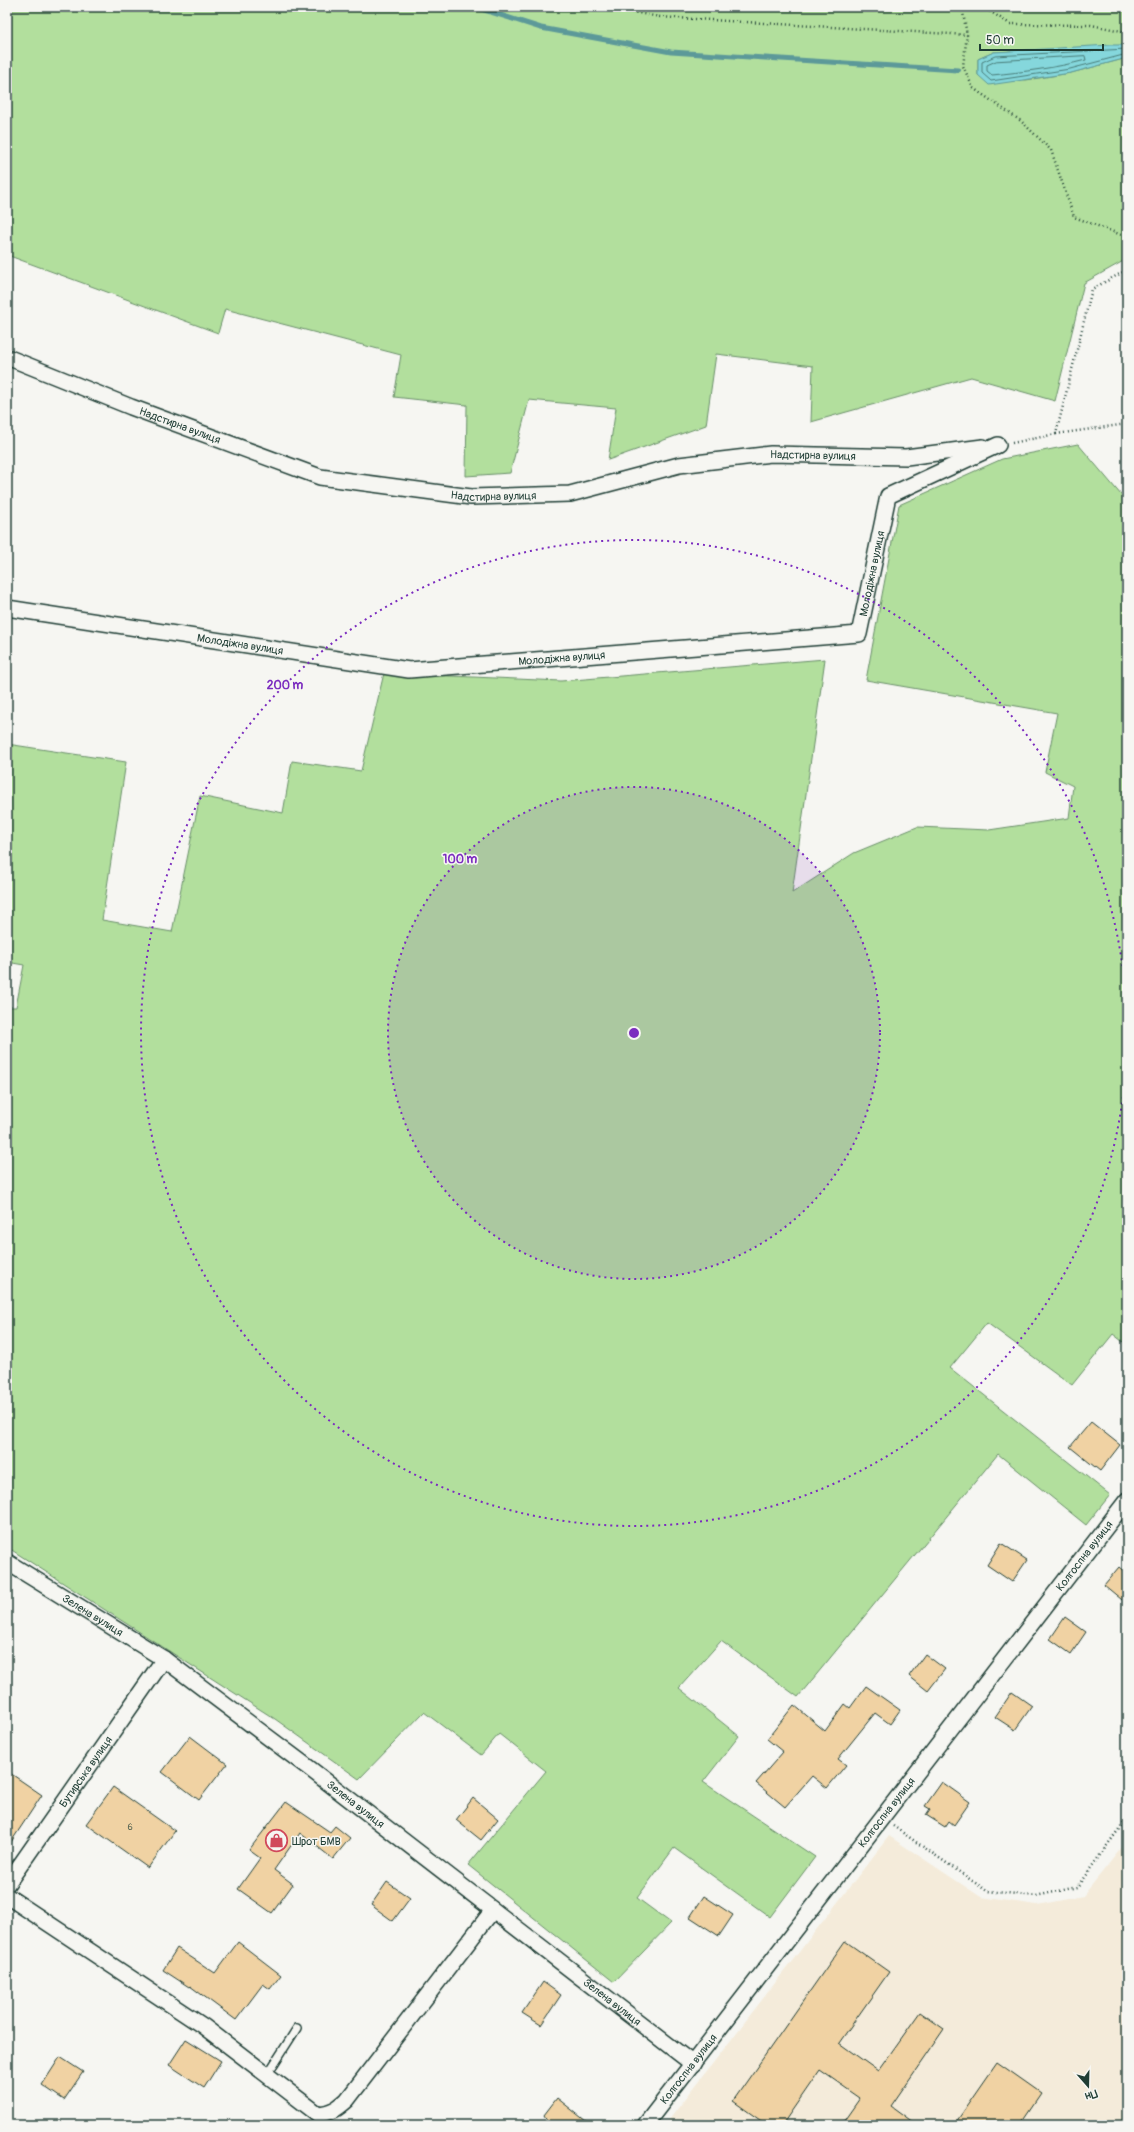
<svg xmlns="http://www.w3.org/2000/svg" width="1134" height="2132" viewBox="0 0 1134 2132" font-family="Pangolin,sans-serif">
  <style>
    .built { fill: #f4ebda }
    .green { fill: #b2df9d; stroke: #688e68 }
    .water { fill: #85d7dc; stroke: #5c9999 }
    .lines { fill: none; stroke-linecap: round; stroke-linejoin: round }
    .shore { stroke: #487b77; stroke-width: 1 }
    .stream { stroke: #5c9999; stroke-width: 5 }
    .building { fill: #f0d2a3; stroke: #1f3d34 }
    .lane-casing { stroke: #1f3d34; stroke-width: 10 }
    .street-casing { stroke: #1f3d34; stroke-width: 18 }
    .path { stroke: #1f3d34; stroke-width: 2.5; stroke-dasharray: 1 3; stroke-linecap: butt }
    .lane { stroke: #f6f6f2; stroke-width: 7 }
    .street { stroke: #f6f6f2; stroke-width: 15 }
    .ring { fill: none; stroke: #7b2cbf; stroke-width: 2; stroke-dasharray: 2 4 }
    .labels { text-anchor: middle; stroke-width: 3; stroke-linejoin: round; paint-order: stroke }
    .number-label { font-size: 9px; fill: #536250 }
    .street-label { font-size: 11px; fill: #1f3d34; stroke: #f6f6f2 }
    .poi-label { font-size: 11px; fill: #1f3d34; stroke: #f6f6f2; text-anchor: start }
    .centre { fill: #7b2cbf; stroke: #f6f6f2; stroke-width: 2 }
    .ring-label { font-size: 12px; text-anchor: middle; font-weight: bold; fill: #7b2cbf; stroke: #f6f6f2; stroke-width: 3; stroke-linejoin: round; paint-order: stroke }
  </style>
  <rect width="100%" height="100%" fill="#f6f6f2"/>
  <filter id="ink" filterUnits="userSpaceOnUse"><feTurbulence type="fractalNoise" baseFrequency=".025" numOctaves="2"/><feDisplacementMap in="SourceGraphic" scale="8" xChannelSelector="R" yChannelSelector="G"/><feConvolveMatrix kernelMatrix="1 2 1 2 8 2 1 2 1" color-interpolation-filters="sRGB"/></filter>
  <g filter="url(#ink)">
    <!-- built -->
    <polygon class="built" points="889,1836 981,1897 1037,1905 1083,1896 1127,1841 1127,2125 665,2125"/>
    <!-- green -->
    <g class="green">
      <polygon points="7,7 1127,7 1127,45 994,52 978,59 978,75 1026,80 1071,73 1127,58 1127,259 1084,283 1055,401 971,377 811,422 813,366 716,354 706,425 608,460 616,408 529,400 510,473 466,476 467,405 394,397 401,355 225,309 218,333 7,255"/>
      <polygon points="1078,444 1127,502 1127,1345 1113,1334 1072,1385 987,1323 950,1368 1110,1495 1086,1525 998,1454 798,1697 721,1641 679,1688 739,1736 703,1782 815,1857 770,1917 674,1848 637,1898 671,1923 614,1982 468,1865 546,1771 499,1734 481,1755 424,1712 359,1779 275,1719 7,1547 7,1007 16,1007 24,965 7,962 7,744 126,762 102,920 172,932 200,796 283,813 292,761 361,771 384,673 561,681 825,659 792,893 854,853 917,827 989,830 1069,818 1073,786 1045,772 1057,713 866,680 899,505 1002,459"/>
    </g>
    <!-- water -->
    <polygon class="water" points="1109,45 1127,45 1127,58 1071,73 989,85 978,75 978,59 994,52"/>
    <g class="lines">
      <!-- shore -->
      <g class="shore">
        <polyline points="1127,49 995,56 982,62 982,73 991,81 1070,69 1127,54"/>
        <path d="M1085,56L1086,60C1055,68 1023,72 992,75L987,71V65L996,61Z"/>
      </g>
      <!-- stream -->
      <polyline class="stream" points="475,7 541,28 671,52 958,70"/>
    </g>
    <!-- building -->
    <g class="building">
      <polygon points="1091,1422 1120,1445 1100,1471 1070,1447"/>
      <polygon points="1001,1543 1027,1560 1012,1582 987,1565"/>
      <polygon points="1119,1567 1127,1574 1127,1604 1104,1585"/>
      <polygon points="1065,1617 1086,1632 1071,1654 1050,1639"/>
      <polygon points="925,1654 945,1669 928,1691 909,1676"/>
      <polygon points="866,1686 900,1710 890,1724 875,1713 838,1759 846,1765 827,1788 812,1776 785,1807 756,1783 783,1752 767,1739 794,1705 825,1731 845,1704 850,1708"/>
      <polygon points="1012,1692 1032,1706 1015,1730 995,1717"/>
      <polygon points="190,1736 227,1764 199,1800 162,1772"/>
      <polygon points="7,1771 42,1795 7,1848"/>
      <polygon points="942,1782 970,1802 954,1825 949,1821 945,1827 926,1815 930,1809 925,1806"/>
      <polygon points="113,1787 175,1831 148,1868 86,1824"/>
      <polygon points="473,1798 498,1819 481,1840 456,1820"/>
      <polygon points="286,1802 330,1832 335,1826 350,1838 333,1859 300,1833 274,1870 293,1884 272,1913 238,1889 260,1858 249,1850"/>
      <polygon points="387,1882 410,1898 393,1921 371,1905"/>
      <polygon points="704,1896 733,1915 719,1936 690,1917"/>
      <polygon points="845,1941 889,1972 839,2043 878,2071 920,2012 944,2029 891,2106 917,2125 841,2125 860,2098 820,2070 782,2125 767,2125 733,2101"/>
      <polygon points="238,1942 281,1975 270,1989 263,1984 236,2020 190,1986 189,1987 163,1970 177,1948 215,1973"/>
      <polygon points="543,1982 561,1995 541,2025 522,2013"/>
      <polygon points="186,2039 221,2061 204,2088 169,2065"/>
      <polygon points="60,2057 83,2072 64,2100 42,2085"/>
      <polygon points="997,2063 1041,2094 1020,2125 954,2125"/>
      <polygon points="557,2098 591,2125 550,2125 544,2115"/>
    </g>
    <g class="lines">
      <defs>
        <polyline id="lane" points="267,2075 297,2028"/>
        <g id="street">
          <path id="s1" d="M7,357L131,407L320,477L471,497L570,494L679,465L771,454L906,457L983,447"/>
          <path id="s2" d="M7,608L409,670L859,634L888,496L998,445"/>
          <path id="s3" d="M7,1562L164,1659L309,1768L693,2064"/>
          <path id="s4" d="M7,1884L164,1659"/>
          <path d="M7,1896L203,2026L318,2114C332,2113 338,2108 347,2100L493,1910"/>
          <path id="s5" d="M645,2125L1127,1500"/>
        </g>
      </defs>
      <!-- lane casing -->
      <use href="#lane" class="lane-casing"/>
      <!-- street casing -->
      <use href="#street" class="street-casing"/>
      <!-- path -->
      <g class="path">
        <polyline points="604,7 660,17 967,35"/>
        <polyline points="962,7 967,35 963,66 973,88 1021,121 1051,150 1074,217 1127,237"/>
        <polyline points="983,7 1010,24 1091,25 1127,32"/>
        <polyline points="1056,434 1127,424"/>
        <polyline points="1012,443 1056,434 1092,289 1127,270"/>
        <polyline points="893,1826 987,1891 1036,1896 1077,1887 1127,1818"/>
      </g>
      <!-- lane -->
      <use href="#lane" class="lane"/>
      <!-- street -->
      <use href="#street" class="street"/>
    </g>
  </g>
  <!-- distance rings -->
  <circle cx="634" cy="1033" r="246" fill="#7b2cbf" fill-opacity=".12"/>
  <g class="ring">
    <circle cx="634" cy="1033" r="246"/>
    <path d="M1127 1037A493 493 0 1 1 1127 1029"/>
  </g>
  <!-- icons -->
  <defs>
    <symbol id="shop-ring" viewBox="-11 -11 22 22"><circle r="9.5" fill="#f6f6f2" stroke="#d1495b" stroke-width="1.5"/><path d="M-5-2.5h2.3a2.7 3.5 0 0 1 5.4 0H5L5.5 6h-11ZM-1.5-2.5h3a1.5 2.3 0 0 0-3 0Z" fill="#d1495b"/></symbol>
  </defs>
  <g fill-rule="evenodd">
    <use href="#shop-ring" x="264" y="1828" width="25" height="25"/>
  </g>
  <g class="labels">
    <!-- number labels -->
    <g class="number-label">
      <text x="130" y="1830">6</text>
    </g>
    <!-- street labels -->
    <g class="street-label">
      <text dy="4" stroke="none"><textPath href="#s1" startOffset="186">Надстирна вулиця</textPath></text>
      <text dy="4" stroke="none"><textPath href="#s1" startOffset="834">Надстирна вулиця</textPath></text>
      <text dy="4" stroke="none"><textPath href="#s1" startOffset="510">Надстирна вулиця</textPath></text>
      <text dy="4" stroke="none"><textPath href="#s2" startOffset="920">Молодіжна вулиця</textPath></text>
      <text dy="4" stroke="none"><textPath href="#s2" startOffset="236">Молодіжна вулиця</textPath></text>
      <text dy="4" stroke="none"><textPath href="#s2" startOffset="560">Молодіжна вулиця</textPath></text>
      <text dy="4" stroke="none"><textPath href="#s5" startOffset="719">Колгоспна вулиця</textPath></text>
      <text dy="4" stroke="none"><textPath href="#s3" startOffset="101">Зелена вулиця</textPath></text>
      <text dy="4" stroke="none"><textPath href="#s4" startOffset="137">Бутирська вулиця</textPath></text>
      <text dy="4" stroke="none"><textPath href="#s3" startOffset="425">Зелена вулиця</textPath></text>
      <text dy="4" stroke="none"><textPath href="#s5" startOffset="395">Колгоспна вулиця</textPath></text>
      <text dy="4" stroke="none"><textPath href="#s3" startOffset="749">Зелена вулиця</textPath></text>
      <text dy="4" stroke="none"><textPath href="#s5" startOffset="71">Колгоспна вулиця</textPath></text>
    </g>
    <!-- poi labels -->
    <g class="poi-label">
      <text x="292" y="1845">Шрот БМВ</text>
    </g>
  </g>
  <circle cx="634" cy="1033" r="6" class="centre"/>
  <g class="ring-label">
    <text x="285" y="689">200 m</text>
    <text x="460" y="863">100 m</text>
  </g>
  <!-- margin -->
  <rect width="1134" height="2132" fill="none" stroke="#f6f6f2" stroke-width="24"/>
  <rect x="12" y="12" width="1110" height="2108" fill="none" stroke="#1f3d34" stroke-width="1.5" filter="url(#ink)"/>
  <!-- north arrow -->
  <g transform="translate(1088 2086) rotate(160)" stroke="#f6f6f2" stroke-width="3" paint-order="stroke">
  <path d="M0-3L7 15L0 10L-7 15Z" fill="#1f3d34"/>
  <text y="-6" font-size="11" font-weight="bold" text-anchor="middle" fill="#1f3d34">Пн</text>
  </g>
  <!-- scale -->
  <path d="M980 44v6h123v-6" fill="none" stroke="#1f3d34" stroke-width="2"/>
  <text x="986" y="44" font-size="12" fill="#1f3d34" stroke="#f6f6f2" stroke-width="3" paint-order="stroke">50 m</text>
</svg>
